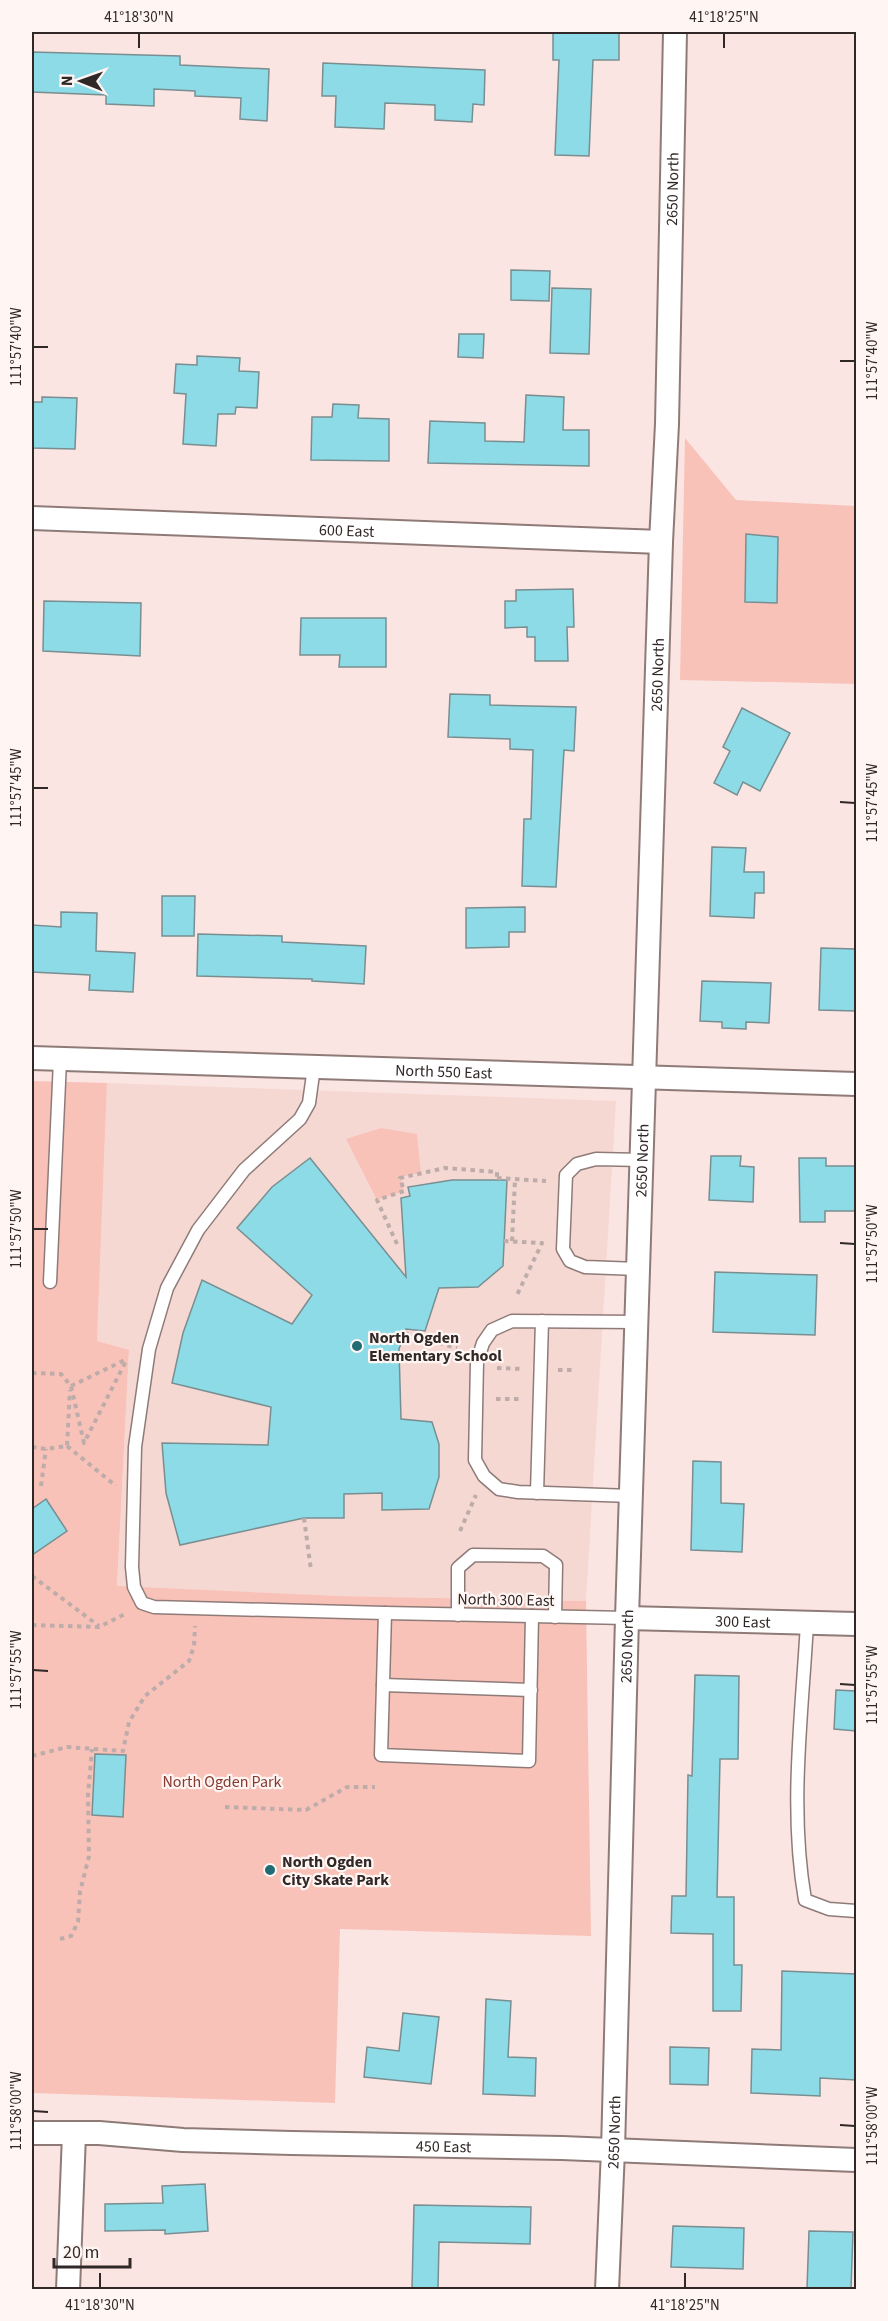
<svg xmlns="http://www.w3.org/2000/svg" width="888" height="2321" viewBox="0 0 888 2321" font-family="'Source Sans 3',sans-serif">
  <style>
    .built { fill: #f6d8d3 }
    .green { fill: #f9c2b9 }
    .building { fill: #8ddbe7; stroke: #798e91; stroke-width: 1.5 }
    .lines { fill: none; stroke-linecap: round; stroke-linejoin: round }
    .lane-casing { stroke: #8e7b78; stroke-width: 15 }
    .street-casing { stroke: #8e7b78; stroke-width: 26 }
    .path { stroke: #beacaa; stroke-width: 4; stroke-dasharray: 4.5 4.5; stroke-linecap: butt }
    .lane { stroke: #fff; stroke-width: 12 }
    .street { stroke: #fff; stroke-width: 22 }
    .ticks { fill: none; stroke: #302827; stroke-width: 2 }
    .poi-dot { fill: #206b74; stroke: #fff6f4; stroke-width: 2 }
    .labels { text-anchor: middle; stroke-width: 4.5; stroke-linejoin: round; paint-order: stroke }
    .street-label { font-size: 16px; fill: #302827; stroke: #fff6f4 }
    .poi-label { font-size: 16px; font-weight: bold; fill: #302827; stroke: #fff6f4; text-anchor: start }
    .park-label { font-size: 16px; fill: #873930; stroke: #fff6f4 }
    .neatline { fill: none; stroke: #302827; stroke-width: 2 }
    .ticks-label { font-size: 15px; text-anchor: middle; fill: #302827 }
  </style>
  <rect width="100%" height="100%" fill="#fbe5e2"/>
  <!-- built -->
  <polygon class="built" points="107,1083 616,1101 586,1601 340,1596 117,1587 129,1351 97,1341"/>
  <!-- green -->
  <g class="green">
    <polygon points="685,438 736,500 856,506 856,684 680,680"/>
    <polygon points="32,1081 107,1083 97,1341 129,1350 117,1586 340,1596 586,1601 591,1936 340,1929 335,2103 32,2093"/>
    <polygon points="381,1128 417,1134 421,1173 400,1177 404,1191 377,1200 346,1139"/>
  </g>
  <!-- building -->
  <g class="building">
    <polygon points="553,32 619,32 619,60 593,60 589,156 555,155 559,60 553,60"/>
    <polygon points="32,52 180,56 180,65 269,69 267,121 240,119 241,98 195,96 195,91 154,89 154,106 106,104 106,95 32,92"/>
    <polygon points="323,63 485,70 484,105 473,104 472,122 435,120 435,105 385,103 384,129 335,127 336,96 322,96"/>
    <polygon points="511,270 550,271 549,301 511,300"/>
    <polygon points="552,288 591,289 589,354 550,353"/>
    <polygon points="459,334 484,334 483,358 458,357"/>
    <polygon points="197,356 240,358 239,371 259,372 257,408 236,407 235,414 218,414 216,446 183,444 186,394 174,393 176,364 197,365"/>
    <polygon points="526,395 564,397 563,430 589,430 589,466 428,463 430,421 485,423 485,441 524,442"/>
    <polygon points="42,397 77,398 75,449 32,448 32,402 42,402"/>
    <polygon points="333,404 359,405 358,418 389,419 389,461 311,460 312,417 332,417"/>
    <polygon points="746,534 778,537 777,603 745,602"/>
    <polygon points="573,589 574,627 567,627 568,661 535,661 535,637 527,637 527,627 505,628 505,601 516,601 516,590"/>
    <polygon points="44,601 141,603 140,656 43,651"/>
    <polygon points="301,618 386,618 386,667 339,667 340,655 300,655"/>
    <polygon points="450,694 490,695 490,705 576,707 574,751 564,750 556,887 522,886 524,819 531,819 533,750 510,749 510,739 448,737"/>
    <polygon points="742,708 790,733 760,791 743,782 737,795 714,783 730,751 723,747"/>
    <polygon points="712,847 746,848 744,872 764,872 764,893 755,893 754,918 710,916"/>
    <polygon points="162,896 195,896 194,936 162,936"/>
    <polygon points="525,907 525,932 509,932 509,947 466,948 466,908"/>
    <polygon points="61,912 97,913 96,951 135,953 133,992 89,990 90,975 32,972 32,925 61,927"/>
    <polygon points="198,934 282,936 282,942 366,946 364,984 312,981 312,979 197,976"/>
    <polygon points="821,948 856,949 856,1011 819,1010"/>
    <polygon points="702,981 771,983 769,1023 746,1022 746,1029 722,1028 722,1022 700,1021"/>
    <polygon points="711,1156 741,1156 740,1166 754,1167 753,1202 709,1200"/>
    <polygon points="310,1158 406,1277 401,1198 410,1196 408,1187 452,1180 507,1180 503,1266 478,1287 439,1288 425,1331 406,1329 399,1349 401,1419 432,1422 439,1444 439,1477 429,1509 382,1510 382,1493 344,1494 344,1518 304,1518 180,1545 166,1493 162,1443 268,1445 271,1407 172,1383 183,1333 202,1280 292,1324 312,1295 237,1228 272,1187"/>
    <polygon points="799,1158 826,1158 826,1166 856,1166 856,1211 825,1211 825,1222 800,1222"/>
    <polygon points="715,1272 817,1275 815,1335 713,1332"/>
    <polygon points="693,1461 721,1462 721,1503 744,1504 742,1552 691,1550"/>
    <polygon points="46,1499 67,1531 32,1555 32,1509"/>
    <polygon points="695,1675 739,1676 738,1759 720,1759 717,1897 734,1897 734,1965 742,1965 741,2011 713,2011 713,1934 671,1933 672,1896 686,1896 688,1775 692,1776"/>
    <polygon points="836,1690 856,1691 856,1731 834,1729"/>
    <polygon points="95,1754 126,1755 123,1817 92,1815"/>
    <polygon points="782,1971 856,1974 856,2080 820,2078 820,2096 751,2093 752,2049 781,2050"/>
    <polygon points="486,1999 511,2001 508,2057 536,2058 535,2096 483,2094"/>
    <polygon points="403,2013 439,2017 431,2084 364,2077 367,2047 399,2051"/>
    <polygon points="670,2047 709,2048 708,2085 670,2084"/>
    <polygon points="205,2184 208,2231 165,2234 165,2230 105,2231 105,2204 163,2203 162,2186"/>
    <polygon points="414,2205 531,2207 530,2244 439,2242 438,2289 412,2289"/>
    <polygon points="673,2226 744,2228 743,2269 671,2267"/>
    <polygon points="809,2231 853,2232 851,2289 807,2289"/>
  </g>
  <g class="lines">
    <defs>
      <g id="lane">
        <polyline points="314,1067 309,1103 300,1119 244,1170 198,1230 167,1288 149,1349 135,1447 132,1567 134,1587 142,1603 154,1607 385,1613 381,1755 529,1761 532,1616"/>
        <polyline points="638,1269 585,1267 570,1261 563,1249 566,1175 577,1164 596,1159 642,1160"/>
        <polyline points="50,1282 60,1060"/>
        <polyline points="537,1493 542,1321"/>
        <polyline points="631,1496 518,1492 499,1489 484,1476 475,1460 477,1362 483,1343 492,1330 512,1321 637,1322"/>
        <polyline points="385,1613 627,1618"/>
        <polyline points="458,1615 458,1568 473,1555 543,1556 556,1565 555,1617"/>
        <path d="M807,1623C802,1715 789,1808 805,1900L829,1909L856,1911"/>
        <polyline points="383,1685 531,1690"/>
      </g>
      <g id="street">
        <path id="s1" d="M32,518L661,542"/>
        <path id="s2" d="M32,1058L856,1084"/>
        <path id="s3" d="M627,1618L856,1624"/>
        <path id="s4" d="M32,2133H99L183,2140L292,2143L562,2148L856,2160"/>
        <polyline points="68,2290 74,2134"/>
        <path id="s5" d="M607,2290L613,2150L627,1618L661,542L667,424L675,32"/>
      </g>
    </defs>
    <!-- lane casing -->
    <use href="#lane" class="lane-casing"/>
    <!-- street casing -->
    <use href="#street" class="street-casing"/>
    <!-- path -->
    <g class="path">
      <polyline points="497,1178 546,1181"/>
      <polyline points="504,1241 542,1243 516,1297"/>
      <polyline points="512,1241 515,1179"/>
      <polyline points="397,1244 377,1200 404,1191 400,1178 445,1168 497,1172 497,1180"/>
      <polyline points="404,1333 457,1348"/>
      <polyline points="497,1368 523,1369"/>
      <polyline points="558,1370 573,1370"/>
      <polyline points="32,1373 61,1374 71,1386 84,1443 127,1359"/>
      <polyline points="71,1386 127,1359"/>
      <polyline points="496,1399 522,1399"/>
      <polyline points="67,1446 116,1486"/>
      <polyline points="32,1447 46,1449 67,1446 70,1390"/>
      <polyline points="41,1486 46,1449"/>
      <polyline points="304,1518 311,1570"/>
      <polyline points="460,1531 476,1495"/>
      <polyline points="32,1576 99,1626"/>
      <polyline points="32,1625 99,1627 127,1613"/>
      <polyline points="32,1756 67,1747 123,1751 129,1722 145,1696 189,1661 194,1646 195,1626"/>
      <polyline points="225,1807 306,1810 347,1787 375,1787"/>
      <polyline points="60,1939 71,1936 78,1922 80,1892 89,1856 88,1795 92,1749"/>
    </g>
    <!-- lane -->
    <use href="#lane" class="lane"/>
    <!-- street -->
    <use href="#street" class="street"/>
  </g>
  <!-- ticks -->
  <path class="ticks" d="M139,48V33M724,48V33M33,347H48M840,361H855M33,788H48M840,802L855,803M33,1229H48M840,1243L855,1244M33,1670L48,1671M840,1684L855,1685M33,2111L48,2112M840,2125L855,2126M100,2288V2273M685,2288V2273"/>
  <!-- markers -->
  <g class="poi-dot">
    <circle cx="357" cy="1346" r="6"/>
    <circle cx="270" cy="1870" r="6"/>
  </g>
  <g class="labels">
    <!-- street labels -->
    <g class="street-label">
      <text dy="6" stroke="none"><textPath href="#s5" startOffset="2102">2650 North</textPath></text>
      <text dy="6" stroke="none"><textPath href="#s1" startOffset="315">600 East</textPath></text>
      <text dy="6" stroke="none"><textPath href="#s5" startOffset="1616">2650 North</textPath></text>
      <text dy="6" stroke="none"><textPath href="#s2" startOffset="412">North 550 East</textPath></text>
      <text dy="6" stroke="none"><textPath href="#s5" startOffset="1130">2650 North</textPath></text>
      <text transform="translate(506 1599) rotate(1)" y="6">North 300 East</text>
      <text dy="6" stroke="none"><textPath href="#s3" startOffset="116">300 East</textPath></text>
      <text dy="6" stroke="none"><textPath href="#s5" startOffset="644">2650 North</textPath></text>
      <text dy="6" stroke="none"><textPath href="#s5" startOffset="158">2650 North</textPath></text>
      <text dy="6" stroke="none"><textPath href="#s4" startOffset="412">450 East</textPath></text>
    </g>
    <!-- poi labels -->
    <g class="poi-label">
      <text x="369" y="1343">North Ogden<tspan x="369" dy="18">Elementary School</tspan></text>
      <text x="282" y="1867">North Ogden<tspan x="282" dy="18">City Skate Park</tspan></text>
    </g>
    <!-- park labels -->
    <g class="park-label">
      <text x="222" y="1787">North Ogden Park</text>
    </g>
  </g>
  <!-- border -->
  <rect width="888" height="2321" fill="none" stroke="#fff6f4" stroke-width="66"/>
  <!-- north arrow -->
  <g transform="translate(81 81) rotate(271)" stroke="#fff6f4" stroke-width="4.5" paint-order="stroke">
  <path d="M0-4.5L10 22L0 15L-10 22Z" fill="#302827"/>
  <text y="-9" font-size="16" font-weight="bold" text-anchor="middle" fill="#302827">N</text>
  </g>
  <!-- scale -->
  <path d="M54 2258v9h76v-9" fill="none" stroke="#302827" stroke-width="3"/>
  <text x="63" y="2258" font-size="18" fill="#302827" stroke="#fff6f4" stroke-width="4.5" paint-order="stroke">20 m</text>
  <rect x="33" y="33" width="822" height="2255" class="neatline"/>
  <g class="ticks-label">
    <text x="139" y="22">41°18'30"N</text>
    <text x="724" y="22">41°18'25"N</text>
    <text transform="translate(16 347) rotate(-90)" y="5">111°57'40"W</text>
    <text transform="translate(872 361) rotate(-90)" y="5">111°57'40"W</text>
    <text transform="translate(16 788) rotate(-90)" y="5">111°57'45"W</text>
    <text transform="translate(872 803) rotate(-90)" y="5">111°57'45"W</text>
    <text transform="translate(16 1229) rotate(-90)" y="5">111°57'50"W</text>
    <text transform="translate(872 1244) rotate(-90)" y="5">111°57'50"W</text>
    <text transform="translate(16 1670) rotate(-90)" y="5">111°57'55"W</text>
    <text transform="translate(872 1685) rotate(-90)" y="5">111°57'55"W</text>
    <text transform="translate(16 2111) rotate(-90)" y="5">111°58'00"W</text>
    <text transform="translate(872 2126) rotate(-90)" y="5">111°58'00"W</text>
    <text x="100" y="2310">41°18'30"N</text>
    <text x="685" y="2310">41°18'25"N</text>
  </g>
</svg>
